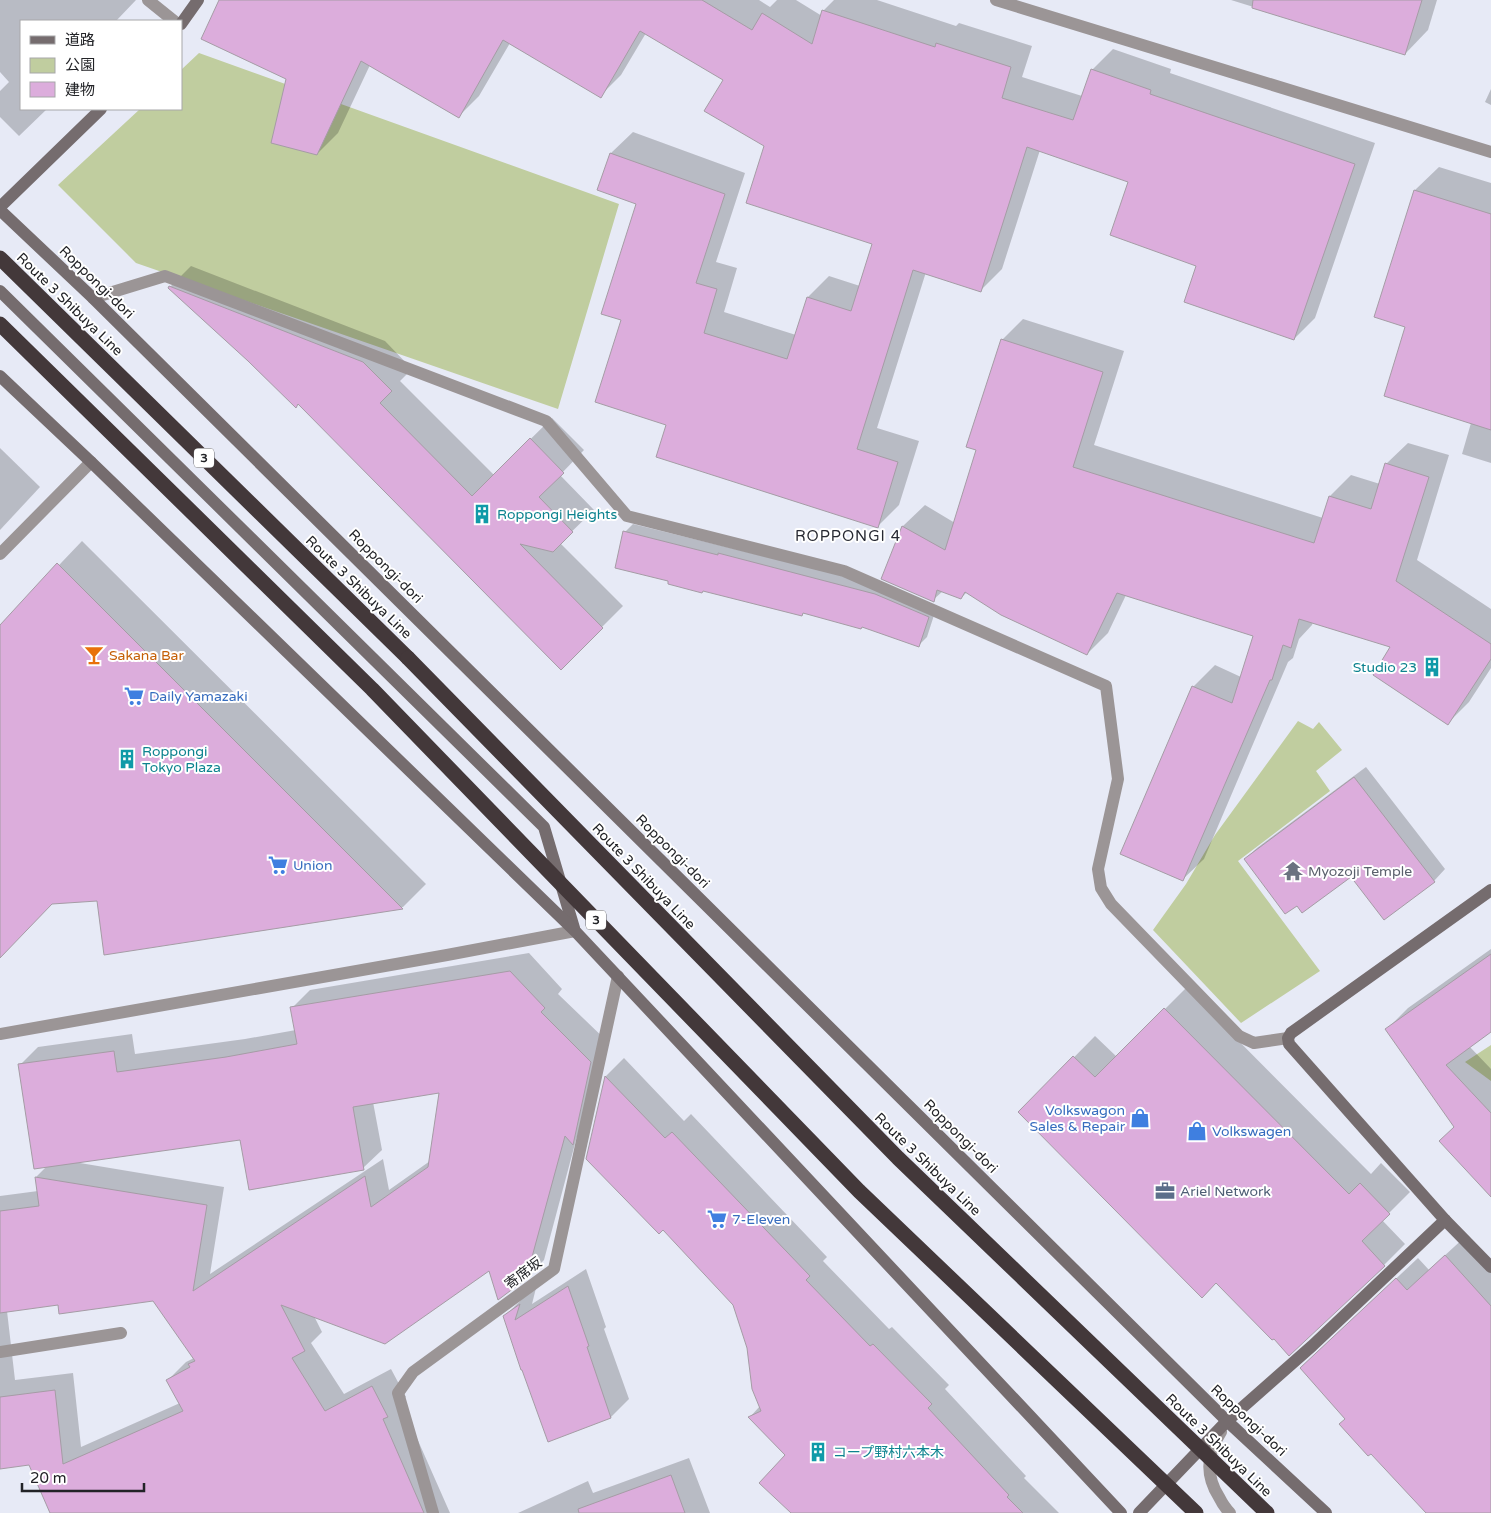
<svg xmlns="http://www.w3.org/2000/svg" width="1491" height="1513" viewBox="0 0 1491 1513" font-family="'Varela Round','Noto Sans JP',sans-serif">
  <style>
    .green { fill: #c0cd9f }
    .shadow { fill: #0003; fill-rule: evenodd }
    .building { fill: #dcaddc; stroke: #a59ca5 }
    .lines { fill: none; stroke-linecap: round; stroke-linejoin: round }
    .lane { stroke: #9b9596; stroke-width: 12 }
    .street { stroke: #9b9596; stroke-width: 12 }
    .secondary { stroke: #756c6e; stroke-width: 12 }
    .highway { stroke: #43383a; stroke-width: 15 }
    .highway-bridge { stroke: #43383a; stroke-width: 15 }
    .labels { text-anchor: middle; stroke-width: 4; stroke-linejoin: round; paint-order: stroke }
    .shield { fill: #fff; stroke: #646568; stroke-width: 1 }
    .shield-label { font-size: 12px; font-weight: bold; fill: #222327 }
    .street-label { font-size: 14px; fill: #222327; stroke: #fff }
    .culture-label { font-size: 14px; fill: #0d838f; stroke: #fff; text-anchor: start }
    .food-label { font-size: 14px; fill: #c56008; stroke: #fff; text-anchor: start }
    .shop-label { font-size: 14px; fill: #366cbe; stroke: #fff; text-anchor: start }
    .worship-label { font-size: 14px; fill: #5b616d; stroke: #fff; text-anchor: start }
    .service-label { font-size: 14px; fill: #4e5e75; stroke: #fff; text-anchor: start }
    .neighbourhood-label { font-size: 15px; letter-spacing: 1px; fill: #262831; stroke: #fff }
  </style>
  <rect width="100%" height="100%" fill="#e7eaf6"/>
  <!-- green -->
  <g class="green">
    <polygon points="199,53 619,204 558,409 136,263 58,185 140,109 181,109 181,70"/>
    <polygon points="1298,721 1313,729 1319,722 1342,750 1316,771 1330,791 1238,861 1320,971 1241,1023 1153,930 1186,884 1215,835"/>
    <polygon points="1491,1045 1491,1081 1465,1062"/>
  </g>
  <!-- shadow -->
  <g class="shadow">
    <polygon points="0,0 136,0 116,21 21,21 21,109 47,109 19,136 0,117 0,91 9,82 0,72"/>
    <polygon points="220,0 759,0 770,7 777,0 796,0 822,16 823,11 834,0 877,0 956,26 959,23 1032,46 1022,77 1082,96 1092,70 1113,49 1171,69 1170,73 1375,143 1315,318 1294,339 1198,265 1130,181 1040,150 1002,269 981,290 926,272 877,428 919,441 899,505 878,526 667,424 622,320 637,204 598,189 611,153 633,132 745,173 716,262 737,268 724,312 796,335 808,297 829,276 860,286 874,243 766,146 724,79 646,33 621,75 600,96 510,43 479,96 458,117 370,65 338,133 317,154 287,79"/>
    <polygon points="1231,0 1437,0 1428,30 1405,54"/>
    <polygon points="1491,89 1491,105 1485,102"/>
    <polygon points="1439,167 1491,183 1491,463 1462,454 1471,423 1407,326 1376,316 1415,190"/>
    <polygon points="191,266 385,341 412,369 400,381 494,475 552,418 584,450 560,475 594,510 560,543 623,606 561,668 299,403 296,406 249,360 170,287"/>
    <polygon points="1023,319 1124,351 1094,445 1323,518 1330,496 1351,475 1380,484 1386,464 1408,443 1449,455 1417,560 1491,609 1491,668 1469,702 1448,723 1392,647 1313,622 1312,625 1299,639 1293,658 1288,662 1204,859 1182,880 1122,854 1194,686 1215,665 1241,677 1254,635 1126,595 1108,633 1087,654 967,592 961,598 943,591 933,600 883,578 903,526 925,505 955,523 977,449 1002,340"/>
    <polygon points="0,448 40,487 0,530"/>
    <polygon points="633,524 884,586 936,609 927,637 919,645 862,626 804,612 801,615 670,580 625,532"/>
    <polygon points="82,541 426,884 403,907 105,954 98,899 53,903 0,956 0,627"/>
    <polygon points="1366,767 1445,869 1434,881 1351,875 1297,904 1245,859 1257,848"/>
    <polygon points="1491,949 1491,1031 1469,1046 1491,1069 1491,1195 1456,1126 1387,1029 1408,1008"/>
    <path d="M529,953L562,989L558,994L609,1043L576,1140L544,1260L526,1278L489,1269L314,1316L322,1332L311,1343L344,1394L391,1369L406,1397L401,1402L450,1513H51L30,1464L0,1467V1196L38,1191L36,1177L48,1165L20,1065L38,1047L132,1034L135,1054L245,1039L296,1030L292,1008L310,990ZM440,1092L430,1161L389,1190L383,1159L210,1274L224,1187L74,1162L241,1139L363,1168L382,1150L373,1102ZM154,1300L194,1358L186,1362L168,1380L180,1403L81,1447L73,1373L15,1380L7,1311L59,1304Z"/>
    <polygon points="1186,988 1371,1174 1381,1163 1410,1192 1382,1220 1405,1244 1384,1265 1216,1281 1020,1112 1095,1036 1117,1057"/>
    <polygon points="624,1058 684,1121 691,1114 827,1257 823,1261 889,1329 892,1327 949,1385 945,1389 1026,1476 1024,1478 1059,1513 790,1513 792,1512 787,1455 750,1417 760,1406 748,1347 734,1305 663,1229 588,1159 606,1076"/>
    <polygon points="1467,1235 1491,1261 1491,1513 1427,1513 1301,1368 1418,1258 1429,1270"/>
    <polygon points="586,1269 606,1327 604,1329 629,1399 611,1417 505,1316 523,1298 536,1288 532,1304"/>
    <polygon points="689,1458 710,1513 518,1513 588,1481 593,1493"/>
  </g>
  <!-- building -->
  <g class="building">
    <polygon points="219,0 702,0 752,30 762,13 812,44 822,10 935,47 936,43 1011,67 1002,98 1073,120 1091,69 1151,90 1150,94 1355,164 1294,340 1184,302 1196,266 1110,235 1128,182 1027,147 981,292 913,270 857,449 898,462 878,528 656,457 666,425 595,402 621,320 601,314 636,204 597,190 610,153 725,194 696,283 717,289 704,333 787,359 807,297 851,311 872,244 746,203 764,146 704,111 723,80 640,31 601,98 503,40 459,118 361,61 317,155 271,143 286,79 201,39"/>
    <polygon points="1253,0 1422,0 1405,55 1252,8"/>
    <polygon points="1414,190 1491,214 1491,430 1384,396 1405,327 1374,317"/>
    <polygon points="169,286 363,362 392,391 380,403 472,496 530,438 564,473 539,497 573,532 553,552 520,544 603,628 561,670 298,404 296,408 248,361 168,288"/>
    <polygon points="1001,339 1103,372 1073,467 1314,543 1329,496 1371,509 1385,463 1429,477 1396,581 1491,644 1491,659 1448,725 1373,675 1390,647 1299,619 1291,648 1283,645 1272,680 1270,680 1183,881 1120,854 1192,686 1232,703 1253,636 1117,593 1087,655 1001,615 965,592 961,599 937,590 934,602 881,579 902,526 945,550 976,450 966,447"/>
    <polygon points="623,531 718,555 718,553 875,594 929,617 919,647 862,627 861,629 803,613 802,616 703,591 702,593 668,584 668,581 615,568"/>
    <polygon points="57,563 403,909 104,955 97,901 52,904 0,958 0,625"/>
    <polygon points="1354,777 1435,882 1384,920 1351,877 1302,913 1297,906 1285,914 1244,859"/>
    <polygon points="1491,954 1491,1032 1446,1065 1491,1113 1491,1197 1439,1141 1454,1127 1385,1029"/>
    <polygon points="510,971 545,1008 541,1012 591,1062 573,1145 565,1136 526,1279 498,1300 489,1271 385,1344 281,1305 305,1351 292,1358 325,1411 372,1386 388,1417 383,1419 424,1513 50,1513 29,1465 0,1469 0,1397 55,1390 63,1464 183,1411 166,1380 190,1367 188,1364 195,1361 153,1301 59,1314 58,1305 0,1313 0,1211 39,1206 35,1177 207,1205 193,1291 365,1176 371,1207 428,1167 439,1093 353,1107 364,1170 249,1190 240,1140 34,1169 18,1064 114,1051 117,1072 226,1057 297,1044 290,1007"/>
    <polygon points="1164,1008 1349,1194 1360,1183 1390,1214 1362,1241 1385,1266 1289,1356 1274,1339 1272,1340 1216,1283 1202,1298 1018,1112 1073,1056 1095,1077"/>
    <polygon points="605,1076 665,1138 672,1132 810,1276 806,1280 870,1346 873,1344 932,1404 928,1408 1009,1495 1007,1497 1023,1513 791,1513 759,1483 785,1455 748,1417 761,1411 752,1389 747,1348 733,1305 663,1230 659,1234 586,1159"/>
    <polygon points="1445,1255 1491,1306 1491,1513 1426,1513 1371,1454 1368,1456 1339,1424 1345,1419 1300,1368 1396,1278 1407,1290"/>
    <polygon points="568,1286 589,1346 587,1347 611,1418 548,1442 522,1370 521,1370 503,1316 520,1304 515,1320"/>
    <polygon points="671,1475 685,1513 579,1513 578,1509"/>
  </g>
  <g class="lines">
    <!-- lane -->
    <g class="lane">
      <polyline points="93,298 165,276 546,421 627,516 844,571 1106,686 1118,779 1098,869 1101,888 1111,904 1239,1036 1254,1043 1288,1038"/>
      <polyline points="0,1352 121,1333"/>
    </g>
    <!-- street -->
    <g class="street">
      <polyline points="148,0 174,21"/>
      <polyline points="996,0 1491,152"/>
      <polyline points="0,554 91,462"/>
      <polyline points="0,1034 447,955 575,931"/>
      <path d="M1221,1432C1207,1453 1205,1475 1219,1497C1222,1503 1225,1508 1230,1513"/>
      <polyline points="433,1513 398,1393 413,1372 554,1269 618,976"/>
    </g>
    <!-- secondary -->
    <g class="secondary">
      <polyline points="181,24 198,0"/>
      <polyline points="0,207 101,109"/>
      <polyline points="0,210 93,298 1227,1421 1326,1513"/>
      <polyline points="0,291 544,827 574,928"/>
      <polyline points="0,376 91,462 575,931 1121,1513"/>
      <polyline points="1491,890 1291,1033 1288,1038 1289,1044 1445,1220 1491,1267"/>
      <polyline points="1139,1513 1227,1421 1312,1346 1445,1220"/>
    </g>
    <!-- highway -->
    <polyline class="highway" points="0,258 408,658"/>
    <!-- highway-bridge -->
    <g class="highway-bridge">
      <polyline points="0,324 372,689 859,1191 1196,1513"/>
      <polyline points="408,658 898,1158 1267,1513"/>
    </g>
  </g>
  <!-- icons -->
  <defs>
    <symbol id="building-bare" viewBox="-9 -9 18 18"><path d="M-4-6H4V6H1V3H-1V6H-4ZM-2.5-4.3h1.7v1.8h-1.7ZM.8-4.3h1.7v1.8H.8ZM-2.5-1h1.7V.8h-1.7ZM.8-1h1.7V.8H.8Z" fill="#0f9aa8" stroke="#fff" stroke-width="2.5" paint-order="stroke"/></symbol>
    <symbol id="bar-bare" viewBox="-9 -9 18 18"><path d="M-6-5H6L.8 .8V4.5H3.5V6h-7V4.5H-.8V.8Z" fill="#e8710a" stroke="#fff" stroke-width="2.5" paint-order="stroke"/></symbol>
    <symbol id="supermarket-bare" viewBox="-9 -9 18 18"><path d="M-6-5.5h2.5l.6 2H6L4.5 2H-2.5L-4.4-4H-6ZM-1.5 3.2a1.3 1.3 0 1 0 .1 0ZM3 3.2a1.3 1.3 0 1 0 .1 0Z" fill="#3f7fe0" stroke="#fff" stroke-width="2.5" paint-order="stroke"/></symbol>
    <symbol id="temple-bare" viewBox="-9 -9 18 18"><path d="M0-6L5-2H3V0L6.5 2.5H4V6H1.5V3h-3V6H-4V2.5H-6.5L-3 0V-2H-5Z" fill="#6b7280" stroke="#fff" stroke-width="2.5" paint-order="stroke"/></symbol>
    <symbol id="shop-bare" viewBox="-9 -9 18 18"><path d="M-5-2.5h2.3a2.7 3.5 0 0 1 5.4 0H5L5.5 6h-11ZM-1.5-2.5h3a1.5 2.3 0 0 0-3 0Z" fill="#3f7fe0" stroke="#fff" stroke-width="2.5" paint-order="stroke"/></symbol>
    <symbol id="office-bare" viewBox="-9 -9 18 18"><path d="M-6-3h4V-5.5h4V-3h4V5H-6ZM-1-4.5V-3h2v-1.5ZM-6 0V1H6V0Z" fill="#5c6f8a" stroke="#fff" stroke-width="2.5" paint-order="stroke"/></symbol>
  </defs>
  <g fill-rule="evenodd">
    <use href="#building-bare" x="468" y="500" width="28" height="28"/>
    <use href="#bar-bare" x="80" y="641" width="28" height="28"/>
    <use href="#building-bare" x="1418" y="653" width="28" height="28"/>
    <use href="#supermarket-bare" x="120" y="682" width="28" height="28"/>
    <use href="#building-bare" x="113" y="745" width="28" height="28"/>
    <use href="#supermarket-bare" x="264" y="851" width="28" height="28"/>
    <use href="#temple-bare" x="1279" y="857" width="28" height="28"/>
    <use href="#shop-bare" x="1126" y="1104" width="28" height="28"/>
    <use href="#shop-bare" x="1183" y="1117" width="28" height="28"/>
    <use href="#office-bare" x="1151" y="1177" width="28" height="28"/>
    <use href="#supermarket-bare" x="703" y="1205" width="28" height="28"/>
    <use href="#building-bare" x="804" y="1438" width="28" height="28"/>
  </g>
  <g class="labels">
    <!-- shield labels -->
    <g class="shield">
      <rect x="194" y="448.5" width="20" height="19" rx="4"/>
      <rect x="586" y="910.5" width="20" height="19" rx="4"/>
    </g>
    <g class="shield-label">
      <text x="204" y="462">3</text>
      <text x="596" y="924">3</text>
    </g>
    <!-- street labels -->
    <g class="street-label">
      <text transform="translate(97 282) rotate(44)" y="5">Roppongi-dori</text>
      <text transform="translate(70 304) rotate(44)" y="5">Route 3 Shibuya Line</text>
      <text transform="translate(386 566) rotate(45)" y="5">Roppongi-dori</text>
      <text transform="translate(359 587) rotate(44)" y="5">Route 3 Shibuya Line</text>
      <text transform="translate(673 851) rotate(45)" y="5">Roppongi-dori</text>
      <text transform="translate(644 876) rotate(46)" y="5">Route 3 Shibuya Line</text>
      <text transform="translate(961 1136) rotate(45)" y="5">Roppongi-dori</text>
      <text transform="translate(928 1164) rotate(44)" y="5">Route 3 Shibuya Line</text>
      <text transform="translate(523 1273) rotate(-37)" y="5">寄席坂</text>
      <text transform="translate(1249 1420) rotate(43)" y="5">Roppongi-dori</text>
      <text transform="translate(1219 1445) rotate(44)" y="5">Route 3 Shibuya Line</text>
    </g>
    <!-- culture labels -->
    <g class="culture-label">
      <text x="497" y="519">Roppongi Heights</text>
      <text x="1417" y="672" text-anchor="end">Studio 23</text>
      <text x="142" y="756">Roppongi<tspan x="142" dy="16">Tokyo Plaza</tspan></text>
      <text x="833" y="1457">コープ野村六本木</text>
    </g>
    <!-- food labels -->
    <g class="food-label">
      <text x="109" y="660">Sakana Bar</text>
    </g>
    <!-- shop labels -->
    <g class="shop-label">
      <text x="149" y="701">Daily Yamazaki</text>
      <text x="293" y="870">Union</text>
      <text x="1125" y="1115" text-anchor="end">Volkswagon<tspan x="1125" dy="16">Sales &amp; Repair</tspan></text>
      <text x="1212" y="1136">Volkswagen</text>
      <text x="732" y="1224">7-Eleven</text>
    </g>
    <!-- worship labels -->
    <g class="worship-label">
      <text x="1308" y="876">Myozoji Temple</text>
    </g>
    <!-- service labels -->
    <g class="service-label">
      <text x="1180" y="1196">Ariel Network</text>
    </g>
    <!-- neighbourhood labels -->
    <g class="neighbourhood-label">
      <text x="848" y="541">ROPPONGI 4</text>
    </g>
  </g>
  <!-- legend -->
  <rect x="20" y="20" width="162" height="90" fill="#ffffff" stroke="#a7a7a9"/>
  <rect x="30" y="36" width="25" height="8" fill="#756c6e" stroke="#a7a7a9"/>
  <text x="65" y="45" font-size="15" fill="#222327">道路</text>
  <rect x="30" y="58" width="25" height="15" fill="#c0cd9f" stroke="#a7a7a9"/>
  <text x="65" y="70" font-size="15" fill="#222327">公園</text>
  <rect x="30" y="82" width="25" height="15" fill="#dcaddc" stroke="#a7a7a9"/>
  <text x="65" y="95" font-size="15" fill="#222327">建物</text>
  <!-- scale -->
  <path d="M22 1483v8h122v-8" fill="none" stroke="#222327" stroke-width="2.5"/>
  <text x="30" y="1483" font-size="15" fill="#222327" stroke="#ffffff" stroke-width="4" paint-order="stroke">20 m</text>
</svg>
